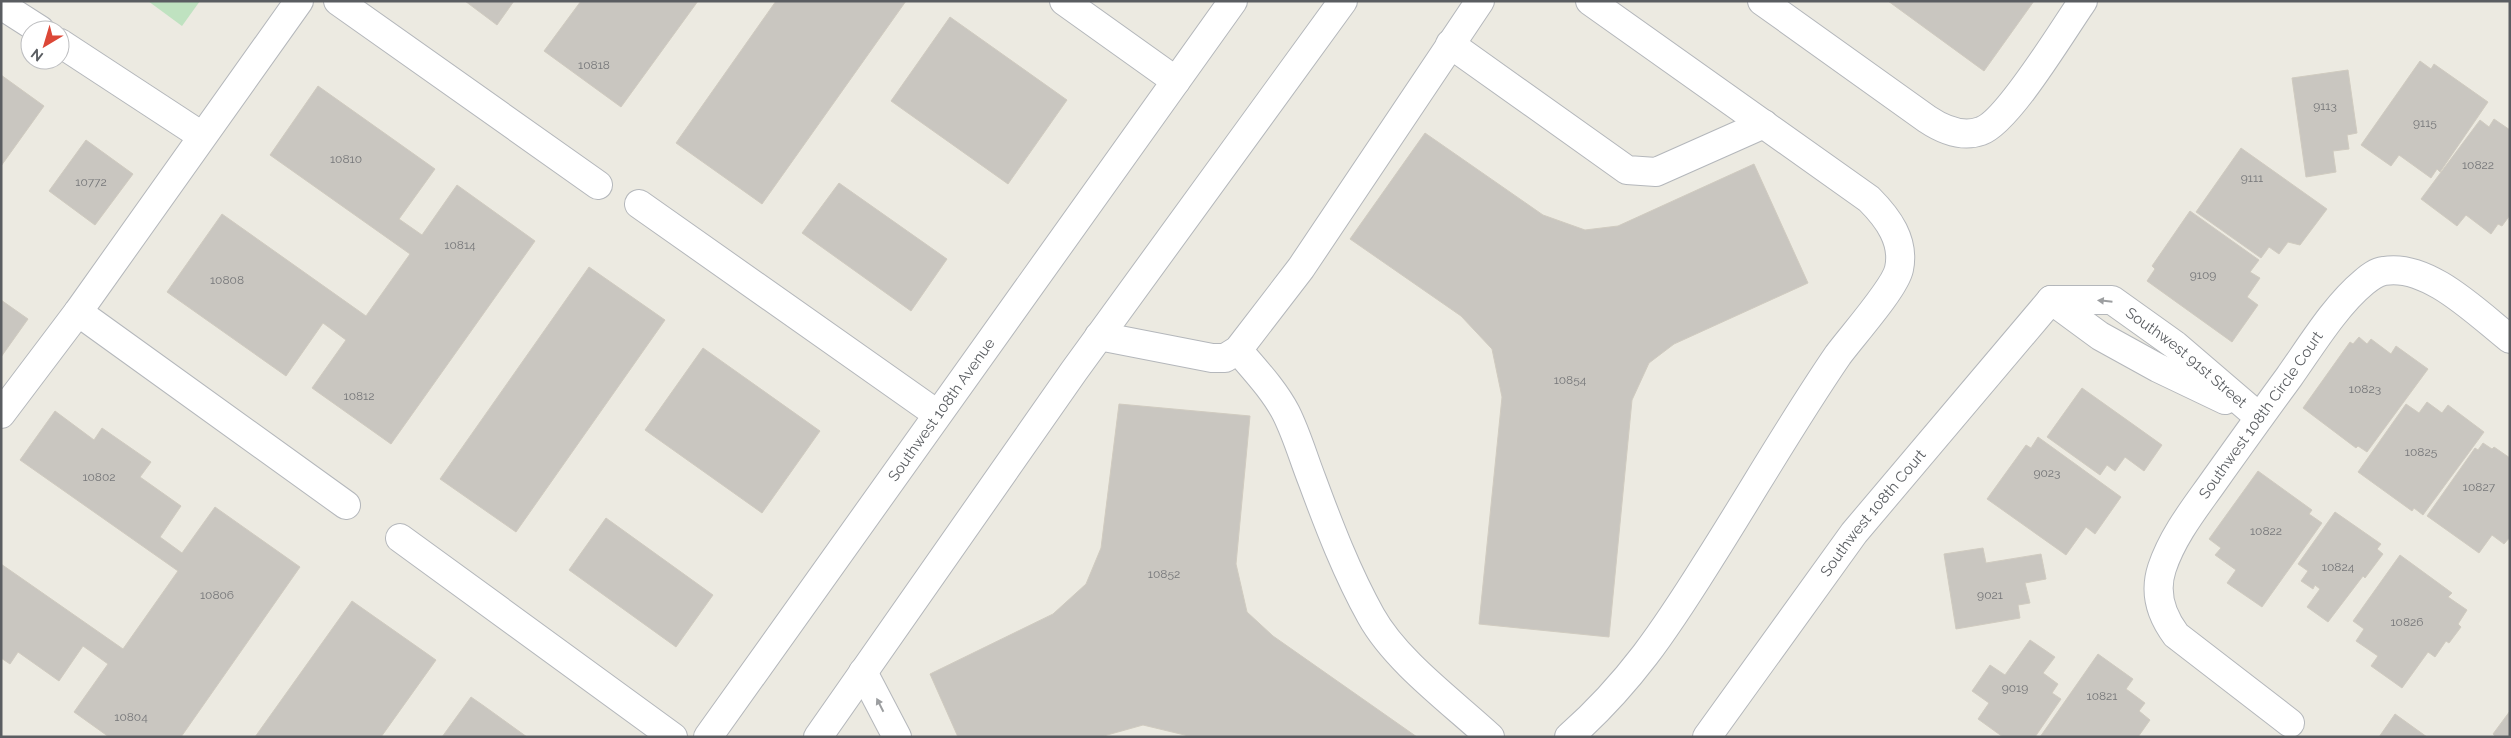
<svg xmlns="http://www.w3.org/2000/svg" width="2511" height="738" viewBox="0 0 2511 738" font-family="Raleway,sans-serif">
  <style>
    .green { fill: #bfe2c0 }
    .building { fill: #c9c6c0; stroke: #d0cbc0 }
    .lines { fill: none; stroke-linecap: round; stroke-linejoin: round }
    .minor-casing { stroke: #b4b7bb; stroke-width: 30 }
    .minor { stroke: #fff; stroke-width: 28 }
    .oneway { fill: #9c9ea0 }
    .labels { text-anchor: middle; stroke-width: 4.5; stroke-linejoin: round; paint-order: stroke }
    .number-label { font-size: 12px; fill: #767779 }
    .street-label { font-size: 15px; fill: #5a5d61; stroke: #fff }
  </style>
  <rect width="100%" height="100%" fill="#eceae1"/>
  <!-- green -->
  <polygon class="green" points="148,1 200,1 182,26"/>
  <!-- building -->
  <g class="building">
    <polygon points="465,1 514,1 497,25"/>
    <polygon points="581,1 698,1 621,107 544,51"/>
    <polygon points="776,1 906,1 762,204 676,143"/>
    <polygon points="1888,1 2034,1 1984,71"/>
    <polygon points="950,17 1067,100 1008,184 891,101"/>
    <polygon points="2420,61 2431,69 2434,64 2488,102 2440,172 2437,169 2431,178 2399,155 2391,166 2361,145"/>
    <polygon points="2348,70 2357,133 2347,135 2349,149 2333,151 2336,172 2306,177 2292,78"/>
    <polygon points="1,75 44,106 1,166"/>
    <polygon points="318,86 435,169 399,219 422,235 457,185 535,241 391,444 312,388 346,340 323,323 286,376 167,292 222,214 366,316 410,254 270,155"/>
    <polygon points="2494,119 2510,130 2510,215 2502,226 2498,224 2491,234 2466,215 2457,226 2421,199 2480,120 2489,127"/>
    <polygon points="1425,133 1543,215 1585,230 1618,226 1754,164 1808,283 1674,344 1649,363 1632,400 1609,637 1479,624 1502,397 1492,349 1461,316 1350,239"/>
    <polygon points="86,140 133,174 95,225 49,191"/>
    <polygon points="2241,148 2327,209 2300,245 2288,242 2279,254 2269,247 2261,258 2196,212"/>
    <polygon points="839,183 947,259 911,311 802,233"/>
    <polygon points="2190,211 2259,260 2250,272 2260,278 2247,297 2258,305 2232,342 2147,281 2155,269 2152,266"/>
    <polygon points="589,267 665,320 516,532 440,479"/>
    <polygon points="1,300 28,319 1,357"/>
    <polygon points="2359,337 2367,344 2371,339 2391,354 2396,346 2428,369 2367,452 2358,446 2356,448 2303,408 2350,342 2353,344"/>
    <polygon points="703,348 820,431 762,513 645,430"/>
    <polygon points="2082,388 2162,445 2144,471 2125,457 2115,471 2107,465 2100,475 2047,437"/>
    <polygon points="2427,402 2442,413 2448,405 2484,432 2423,515 2414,508 2412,511 2358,472 2406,404 2419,413"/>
    <polygon points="1119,404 1250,416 1236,564 1247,612 1273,636 1417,737 1193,737 1143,725 1100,737 958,737 930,674 1053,614 1086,584 1101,548"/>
    <polygon points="55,411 94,440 102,428 151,462 140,477 181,506 160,537 182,553 215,507 300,567 181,737 109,737 74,712 108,664 83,646 59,681 18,652 10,664 1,658 1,564 123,649 178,571 20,460"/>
    <polygon points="2038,437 2121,497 2095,534 2086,527 2066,555 1987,499 2026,445 2031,448"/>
    <polygon points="2483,443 2492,449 2494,447 2510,458 2510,537 2504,544 2492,535 2479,553 2427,516 2475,448 2478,450"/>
    <polygon points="2258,471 2312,510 2309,514 2322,523 2262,607 2227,583 2236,570 2215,555 2221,548 2209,539"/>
    <polygon points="2335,512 2381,544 2377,549 2383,554 2365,578 2363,576 2328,622 2307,607 2320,589 2315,585 2313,589 2301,581 2308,571 2298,564"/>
    <polygon points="606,518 713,595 676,647 569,570"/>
    <polygon points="1983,548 1986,563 2041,554 2046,579 2025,583 2030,603 2018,605 2020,618 1956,629 1944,554"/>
    <polygon points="2400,555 2452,593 2448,597 2467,610 2458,624 2461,627 2449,643 2446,641 2435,657 2428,652 2402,688 2371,666 2378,656 2356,641 2364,629 2353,621"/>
    <polygon points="352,601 436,660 381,737 255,737"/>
    <polygon points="2030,640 2055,657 2043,673 2058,684 2052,693 2061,699 2035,737 2003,737 1978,719 1989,703 1972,691 1990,665 2005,675"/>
    <polygon points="2098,654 2133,679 2126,689 2145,703 2139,711 2150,720 2138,737 2040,737"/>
    <polygon points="471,697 484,706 527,737 442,737"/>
    <polygon points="2510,711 2510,737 2496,737 2493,734"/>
    <polygon points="2395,714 2427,737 2379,737"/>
  </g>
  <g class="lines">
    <defs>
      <g id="minor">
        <polyline points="338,1 598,185"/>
        <polyline points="1064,1 1176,81"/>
        <path d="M1762,1L1927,119C1942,129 1962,138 1981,131C2008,122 2064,28 2083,1"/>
        <polyline points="1,5 40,30"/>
        <polyline points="60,43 202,136"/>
        <polyline points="1450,44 1627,170 1656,172 1764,124"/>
        <polyline points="639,204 937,414"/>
        <path id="s1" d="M2051,300H2112L2175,345L2259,417"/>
        <polyline points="2051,300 2100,336 2158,368 2225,400"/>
        <polyline points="78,312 346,505"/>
        <polyline points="1099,336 1212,358 1225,358 1238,350 1301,268 1480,1"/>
        <path d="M1238,350C1255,370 1274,390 1286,413C1297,435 1303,457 1312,480C1329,526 1347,573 1371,616C1396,661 1451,701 1490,737"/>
        <polyline points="1,414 78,312 299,1"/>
        <polyline points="400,538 673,737"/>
        <polyline points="863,672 897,737"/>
        <path id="s2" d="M2290,723L2176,635C2161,615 2154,592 2162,568C2173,535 2195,508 2214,481C2239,446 2264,411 2289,377C2311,346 2335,306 2364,282C2370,277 2376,272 2384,271C2428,263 2477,313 2510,339"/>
        <path id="s3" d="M708,737L1233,1"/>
        <polyline points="818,737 1074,371 1343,1"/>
        <path d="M1569,737C1630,683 1665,630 1707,563C1751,494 1792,422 1838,355C1852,336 1895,288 1899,269C1905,241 1888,218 1869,199L1590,1"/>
        <path id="s4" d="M1707,737L1854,533L2051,300"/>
      </g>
    </defs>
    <!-- minor casing -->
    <use href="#minor" class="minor-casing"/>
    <!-- minor -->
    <use href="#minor" class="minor"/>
  </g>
  <!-- one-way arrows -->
  <defs><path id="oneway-solid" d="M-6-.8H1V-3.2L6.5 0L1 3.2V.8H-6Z" transform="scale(1.25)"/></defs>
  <g class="oneway">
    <use href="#oneway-solid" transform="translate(2105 301) rotate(-174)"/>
    <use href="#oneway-solid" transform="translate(880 705) rotate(-117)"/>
  </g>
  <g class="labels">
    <!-- number labels -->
    <g class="number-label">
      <text x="594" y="69">10818</text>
      <text x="2325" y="110">9113</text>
      <text x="2425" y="127">9115</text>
      <text x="346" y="163">10810</text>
      <text x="2478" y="169">10822</text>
      <text x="2252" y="182">9111</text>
      <text x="91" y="186">10772</text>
      <text x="460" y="249">10814</text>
      <text x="2203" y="279">9109</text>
      <text x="227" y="284">10808</text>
      <text x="1570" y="384">10854</text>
      <text x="2365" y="393">10823</text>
      <text x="359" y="400">10812</text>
      <text x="2421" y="456">10825</text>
      <text x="2047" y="477">9023</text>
      <text x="99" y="481">10802</text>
      <text x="2479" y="491">10827</text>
      <text x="2266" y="535">10822</text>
      <text x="2338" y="571">10824</text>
      <text x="1164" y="578">10852</text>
      <text x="217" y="599">10806</text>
      <text x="1990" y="599">9021</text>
      <text x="2407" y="626">10826</text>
      <text x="2015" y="692">9019</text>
      <text x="2102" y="700">10821</text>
      <text x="131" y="721">10804</text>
    </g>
    <!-- street labels -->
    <g class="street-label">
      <text dy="5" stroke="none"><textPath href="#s1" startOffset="155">Southwest 91st Street</textPath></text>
      <text dy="5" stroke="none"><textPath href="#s3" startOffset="402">Southwest 108th Avenue</textPath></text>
      <text dy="5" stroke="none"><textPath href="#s2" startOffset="398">Southwest 108th Circle Court</textPath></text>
      <text dy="5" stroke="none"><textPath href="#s4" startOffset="279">Southwest 108th Court</textPath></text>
    </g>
  </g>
  <!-- border -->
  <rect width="2511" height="738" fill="none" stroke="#5a5d61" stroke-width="5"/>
  <!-- north arrow -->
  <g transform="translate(45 45) rotate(218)"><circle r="24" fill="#ffffff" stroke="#bdbec0"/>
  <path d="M0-4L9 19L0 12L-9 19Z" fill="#dc4737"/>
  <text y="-8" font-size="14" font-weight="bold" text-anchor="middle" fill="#5a5d61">N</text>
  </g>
</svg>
